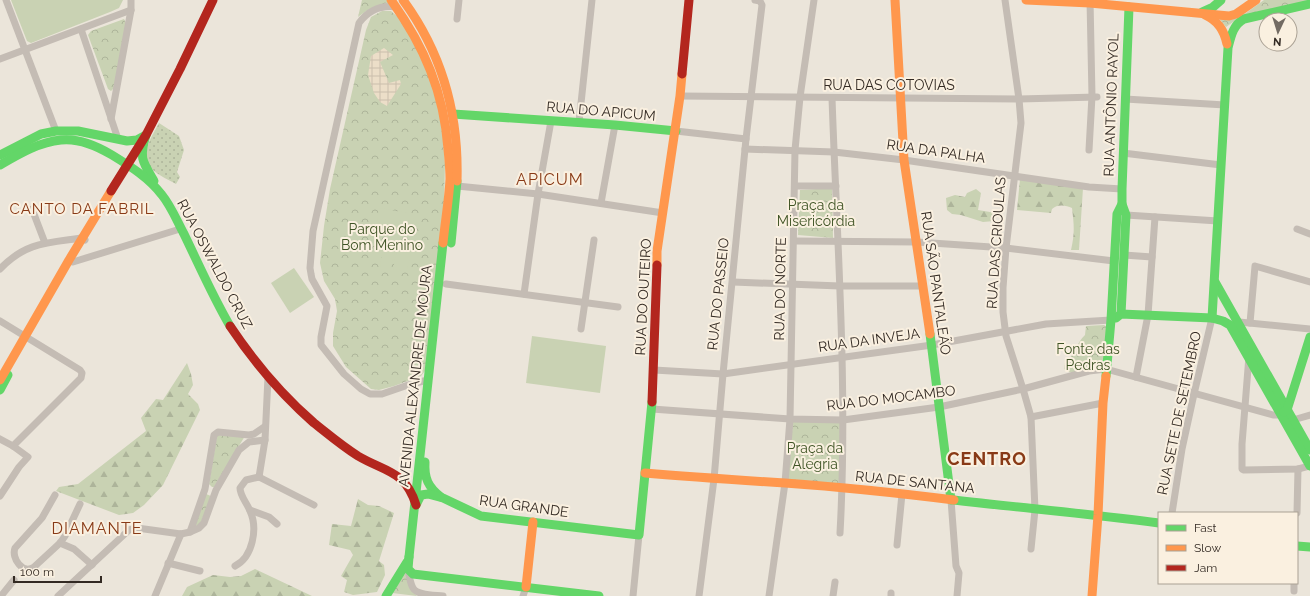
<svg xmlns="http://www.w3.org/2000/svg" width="1310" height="596" viewBox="0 0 1310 596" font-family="Raleway,sans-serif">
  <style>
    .grass { fill: url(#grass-dots) }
    .forest { fill: url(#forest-firs) }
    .park { fill: url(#park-crowns) }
    .pitch { fill: #c9d2b3 }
    .plaza { fill: url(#plaza-grid) }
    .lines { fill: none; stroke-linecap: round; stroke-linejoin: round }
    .street { stroke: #c4bcb4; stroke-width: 7 }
    .fast { stroke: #63d668; stroke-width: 9 }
    .slow { stroke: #ff974d; stroke-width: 9 }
    .jam { stroke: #b3261e; stroke-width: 9 }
    .labels { text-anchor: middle; stroke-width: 4; stroke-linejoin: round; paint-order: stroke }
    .street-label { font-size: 14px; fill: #332a23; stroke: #faf0e0 }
    .park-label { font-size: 14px; fill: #3f5425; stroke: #faf0e0 }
    .neighbourhood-label { font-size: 15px; letter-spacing: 1px; fill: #893a16; stroke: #faf0e0 }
    .quarter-label { font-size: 16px; letter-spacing: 1px; fill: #893a16; stroke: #faf0e0 }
    .district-label { font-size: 18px; font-weight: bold; letter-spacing: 1px; fill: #893a16; stroke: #faf0e0 }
  </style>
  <defs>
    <pattern id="grass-dots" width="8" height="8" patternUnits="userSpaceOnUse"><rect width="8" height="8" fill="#c9d2b3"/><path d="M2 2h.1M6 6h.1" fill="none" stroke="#adb49a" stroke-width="1.8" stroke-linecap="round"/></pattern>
    <pattern id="forest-firs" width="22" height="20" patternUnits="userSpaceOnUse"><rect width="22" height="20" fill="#c9d2b3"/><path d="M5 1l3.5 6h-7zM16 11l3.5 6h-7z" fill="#adb49a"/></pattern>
    <pattern id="park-crowns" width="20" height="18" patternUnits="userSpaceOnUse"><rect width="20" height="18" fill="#c9d2b3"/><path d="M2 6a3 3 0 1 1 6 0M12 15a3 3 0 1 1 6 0" fill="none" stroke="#adb49a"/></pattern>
    <pattern id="plaza-grid" width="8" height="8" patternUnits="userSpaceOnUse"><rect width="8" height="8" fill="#ecdec8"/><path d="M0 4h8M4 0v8" fill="none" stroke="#cbbfac"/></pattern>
  </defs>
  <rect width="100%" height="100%" fill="#ebe5da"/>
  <!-- grass -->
  <path class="grass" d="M159,123L179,136L184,150L177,172L180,177L176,184C169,180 160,176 154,171C138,156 151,138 159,123Z"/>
  <!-- forest -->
  <g class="forest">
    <path d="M1020,179L1083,188L1079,250H1071C1075,233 1074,225 1072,208C1066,205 1057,204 1052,209L1051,213L1017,210Z"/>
    <polygon points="976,189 981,193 978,210 996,213 994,221 983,222 961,215 952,214 947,210 946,198 955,195 965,197 967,193"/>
    <polygon points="187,363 191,374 193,385 188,394 198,404 200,410 163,485 144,505 133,513 119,515 56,491 59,487 78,484 146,431 141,418 156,399 163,400"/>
    <polygon points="358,499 368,505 379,506 394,513 379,561 384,565 385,575 377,592 353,595 344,592 347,580 341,576 353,555 350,550 329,545 332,524 351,526"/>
    <polygon points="255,569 312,596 182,596 187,587 213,575 230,577 241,576"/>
  </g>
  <!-- park -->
  <g class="park">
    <path d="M362,0H388L391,3C378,4 368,9 358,17Z"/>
    <polygon points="1264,0 1310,0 1236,20 1226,27 1218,17 1239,16 1246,13"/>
    <polygon points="382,11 391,11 399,18 412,36 433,86 442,123 445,164 444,205 425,371 421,376 394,386 379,390 371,389 346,367 333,346 333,333 337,311 335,299 324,281 320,263 324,226 330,189 366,30 371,17"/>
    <polygon points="124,19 126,23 114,88 111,91 108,89 88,35 91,31"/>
    <polygon points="832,188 833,238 798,235 800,190"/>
    <path d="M1104,325L1107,327L1102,369C1091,371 1073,377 1064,369L1065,363C1075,355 1076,343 1085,335L1086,326Z"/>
    <polygon points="793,422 841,422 840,485 787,481"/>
    <polygon points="217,435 245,436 214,487 212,487 209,484"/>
    <polygon points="206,494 211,496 200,525 195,526"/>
    <polygon points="406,572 414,593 417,596 392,593"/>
  </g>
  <!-- pitch -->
  <g class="pitch">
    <polygon points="11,0 123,0 119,8 110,12 31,43 27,41"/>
    <polygon points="379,208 414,214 411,236 375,232"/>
    <polygon points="384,244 396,246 391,268 380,267"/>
    <polygon points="398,245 412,248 407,271 393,269"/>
    <polygon points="294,268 314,297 290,313 271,283"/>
    <polygon points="532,336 606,346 600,393 526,383"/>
  </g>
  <!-- plaza -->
  <polygon class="plaza" points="384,48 393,55 380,62 389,83 400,80 401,84 387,106 380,102 374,93 368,75 371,56"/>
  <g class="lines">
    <!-- street -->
    <g class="street">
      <polyline points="6,0 56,131"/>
      <polyline points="1005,0 1019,99 1021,123 1006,248 1003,288 1003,312 1006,336 1023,389 1031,417 1035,510 1031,549"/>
      <path d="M396,7C381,5 368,11 359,23L313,231L310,268L311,274L312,279L327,306L321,337V345L344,374L361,389L370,394H382L411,384L428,380"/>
      <polyline points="457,19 459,0"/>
      <polyline points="81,29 118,139"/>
      <polyline points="0,59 131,10"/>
      <polyline points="680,96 1019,99 1097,97"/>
      <path d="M832,98C837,243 848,388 840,533"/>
      <polyline points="1125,99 1225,105"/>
      <polyline points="111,119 131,10 131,0"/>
      <polyline points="579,122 592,0"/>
      <polyline points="676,131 746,139"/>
      <polyline points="745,149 834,152 904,160 1089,187 1122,189"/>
      <polyline points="1089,150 1092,96 1090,0"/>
      <polyline points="1123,153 1221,165"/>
      <polyline points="457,186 538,194 663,213"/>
      <polyline points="795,186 836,186"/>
      <polyline points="601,203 615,125"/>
      <polyline points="32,209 45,243"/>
      <polyline points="1126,215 1218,221"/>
      <polyline points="1297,229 1310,234"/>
      <polyline points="794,241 917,242 1006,248 1114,261"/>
      <polyline points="1124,255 1152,257"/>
      <polyline points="69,260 73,262 180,229"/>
      <path d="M0,269C26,242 47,243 82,238L85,240"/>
      <polyline points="733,282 840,286 923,286"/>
      <polyline points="446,284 618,307"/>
      <polyline points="524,294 538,194 551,121"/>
      <polyline points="0,321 80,370 82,373 81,378 13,446"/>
      <polyline points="1239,322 1310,329"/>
      <polyline points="1250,323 1255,266 1310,282"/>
      <polyline points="581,329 594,240"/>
      <polyline points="1249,356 1242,444 1242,469 1244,470 1298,469 1310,466"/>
      <polyline points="654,370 723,374 932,345 1046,324 1111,320"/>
      <polyline points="1136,377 1148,315 1155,217"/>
      <polyline points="652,409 790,419 843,420 939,407 1023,389 1089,371 1106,369 1273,415 1282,415"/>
      <polyline points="1031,417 1103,403"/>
      <polyline points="1293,420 1310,415"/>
      <polyline points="0,439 13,446 28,457 19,467 0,496"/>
      <polyline points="259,477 265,440 268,377"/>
      <polyline points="259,477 314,505"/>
      <path d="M55,495L42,518L15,548C11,558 23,575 34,567L60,543L65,536L80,504"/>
      <polyline points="951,500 956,566 959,573 957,596"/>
      <polyline points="250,510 269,517 277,524"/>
      <polyline points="1172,513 1182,449 1194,394 1212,318"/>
      <polyline points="1297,513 1298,469"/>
      <polyline points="190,532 205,489 214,435 218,432 249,435 254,434 264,427"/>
      <polyline points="60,543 74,549 92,565"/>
      <polyline points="897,545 902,494"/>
      <polyline points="168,563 200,571"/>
      <path d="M235,566C253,557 258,528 250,511C247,503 240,496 240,488L246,480L259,477"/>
      <path d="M408,569C409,575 410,583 413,588C418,596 435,595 443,596"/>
      <polyline points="1294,591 1294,583"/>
      <polyline points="1,596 14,580"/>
      <polyline points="58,596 129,530 137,528 181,534 190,532 199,528 204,523 216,490 239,450 249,442 265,440"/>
      <polyline points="155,596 181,534"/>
      <polyline points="523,596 526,587"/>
      <polyline points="633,596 639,535"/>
      <polyline points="699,596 714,479 723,374 746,139 762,5 760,1 755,0"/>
      <polyline points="769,596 785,483 790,419 795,150 800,97 814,0"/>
      <polyline points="833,596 835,582"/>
      <polyline points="891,596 891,593"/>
    </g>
    <!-- fast -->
    <g class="fast">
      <polyline points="1202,12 1213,7 1221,0"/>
      <polyline points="453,114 615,125 676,131"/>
      <path d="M146,135C139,158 142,161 154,181"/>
      <polyline points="0,155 41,134 56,131 78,131 127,141 137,140 146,135"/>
      <path d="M0,165C19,154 39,142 61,140C79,138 97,146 112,155C130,166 149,178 162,195C171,206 177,221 184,234C199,265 213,297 230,326"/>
      <polyline points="451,243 457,181"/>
      <polyline points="1215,282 1310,450"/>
      <polyline points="1121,314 1126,215 1122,204 1122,189 1129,7"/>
      <polyline points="1116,318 1121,314 1212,318 1223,321 1230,325 1310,466"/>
      <path d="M1212,318L1228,48C1231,36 1233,25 1244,19L1310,4"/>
      <polyline points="930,334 951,500"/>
      <polyline points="1106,376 1111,320 1117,214 1122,204"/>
      <polyline points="0,390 8,375"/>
      <polyline points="1284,412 1287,410 1310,337"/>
      <path d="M425,462C424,478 428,487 441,497"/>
      <path d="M954,500C1022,508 1091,514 1159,523"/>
      <polyline points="416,505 421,495 428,494 443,498 481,516 639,535 652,402"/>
      <polyline points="1297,546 1310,547"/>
      <polyline points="409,557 408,569 413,574 599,596"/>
      <polyline points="409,557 443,243"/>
      <polyline points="386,596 407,562"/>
    </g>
    <!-- slow -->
    <g class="slow">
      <path d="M391,0C424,46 444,92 448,149C449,159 450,169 450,179C449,200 445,222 443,243"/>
      <path d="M403,0C442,53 459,115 457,181"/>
      <polyline points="895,0 904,160 930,334"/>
      <polyline points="1026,0 1090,3 1229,16 1236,14 1256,0"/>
      <path d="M1205,15C1218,21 1224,30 1227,44"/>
      <polyline points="657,265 657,251 680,96 682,74"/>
      <polyline points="0,380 69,260 111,191"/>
      <path d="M645,473C692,477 738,480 785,483C841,487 898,493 954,500"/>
      <polyline points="526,587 533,522"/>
      <polyline points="1092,596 1098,515 1103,403 1106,376"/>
    </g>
    <!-- jam -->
    <g class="jam">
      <polyline points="682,74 689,0"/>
      <polyline points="111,191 146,135 180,69 213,0"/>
      <path d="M230,326C254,362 282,395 314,423C328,434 342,446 358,456C385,472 405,470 416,505"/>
      <polyline points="652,402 657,265"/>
    </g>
  </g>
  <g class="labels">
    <!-- street labels -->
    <g class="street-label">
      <text x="889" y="90">RUA DAS COTOVIAS</text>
      <text transform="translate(1111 105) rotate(-88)" y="5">RUA ANTÔNIO RAYOL</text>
      <text transform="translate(601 111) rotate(5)" y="5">RUA DO APICUM</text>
      <text transform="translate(936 151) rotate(8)" y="5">RUA DA PALHA</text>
      <text transform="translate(996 243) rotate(-86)" y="5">RUA DAS CRIOULAS</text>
      <text transform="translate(215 264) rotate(62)" y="5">RUA OSWALDO CRUZ</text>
      <text transform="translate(936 283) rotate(82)" y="5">RUA SÃO PANTALEÃO</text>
      <text transform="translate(780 289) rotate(-89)" y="5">RUA DO NORTE</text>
      <text transform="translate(718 294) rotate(-84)" y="5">RUA DO PASSEIO</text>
      <text transform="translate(643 297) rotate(-87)" y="5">RUA DO OUTEIRO</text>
      <text transform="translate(869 340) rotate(-8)" y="5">RUA DA INVEJA</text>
      <text transform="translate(415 376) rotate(-84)" y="5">AVENIDA ALEXANDRE DE MOURA</text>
      <text transform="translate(891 398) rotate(-7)" y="5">RUA DO MOCAMBO</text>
      <text transform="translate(1179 413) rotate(-78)" y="5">RUA SETE DE SETEMBRO</text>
      <text transform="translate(915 482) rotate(6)" y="5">RUA DE SANTANA</text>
      <text transform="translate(524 506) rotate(8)" y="5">RUA GRANDE</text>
    </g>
    <!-- park labels -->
    <g class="park-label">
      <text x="816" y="210">Praça da<tspan x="816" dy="16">Misericórdia</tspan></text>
      <text x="382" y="234">Parque do<tspan x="382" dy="16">Bom Menino</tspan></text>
      <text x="1088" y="354">Fonte das<tspan x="1088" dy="16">Pedras</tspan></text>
      <text x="815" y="453">Praça da<tspan x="815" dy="16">Alegria</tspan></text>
    </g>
    <!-- neighbourhood labels -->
    <g class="neighbourhood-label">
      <text x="82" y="214">CANTO DA FABRIL</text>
    </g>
    <!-- quarter labels -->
    <g class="quarter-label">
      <text x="550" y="185">APICUM</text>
      <text x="97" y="534">DIAMANTE</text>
    </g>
    <!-- district labels -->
    <g class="district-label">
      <text x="987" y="465">CENTRO</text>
    </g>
  </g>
  <!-- legend -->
  <rect x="1158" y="512" width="140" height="72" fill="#faf0e0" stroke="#aaa194"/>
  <rect x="1166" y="525" width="20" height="6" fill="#63d668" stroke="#aaa194"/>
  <text x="1194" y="532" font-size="12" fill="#332a23">Fast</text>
  <rect x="1166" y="545" width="20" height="6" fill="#ff974d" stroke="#aaa194"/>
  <text x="1194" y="552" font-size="12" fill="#332a23">Slow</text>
  <rect x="1166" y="565" width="20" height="6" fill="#b3261e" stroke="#aaa194"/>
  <text x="1194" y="572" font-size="12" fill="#332a23">Jam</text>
  <!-- north arrow -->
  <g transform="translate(1278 32) rotate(184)"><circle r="19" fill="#faf0e0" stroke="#aaa194"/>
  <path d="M0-3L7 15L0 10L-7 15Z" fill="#736b63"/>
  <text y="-6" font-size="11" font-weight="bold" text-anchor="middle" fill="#332a23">N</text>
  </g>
  <!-- scale -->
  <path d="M14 576v6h87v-6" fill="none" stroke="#332a23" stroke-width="2"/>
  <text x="20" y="576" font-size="12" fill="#332a23" stroke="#faf0e0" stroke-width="3" paint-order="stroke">100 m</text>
</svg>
